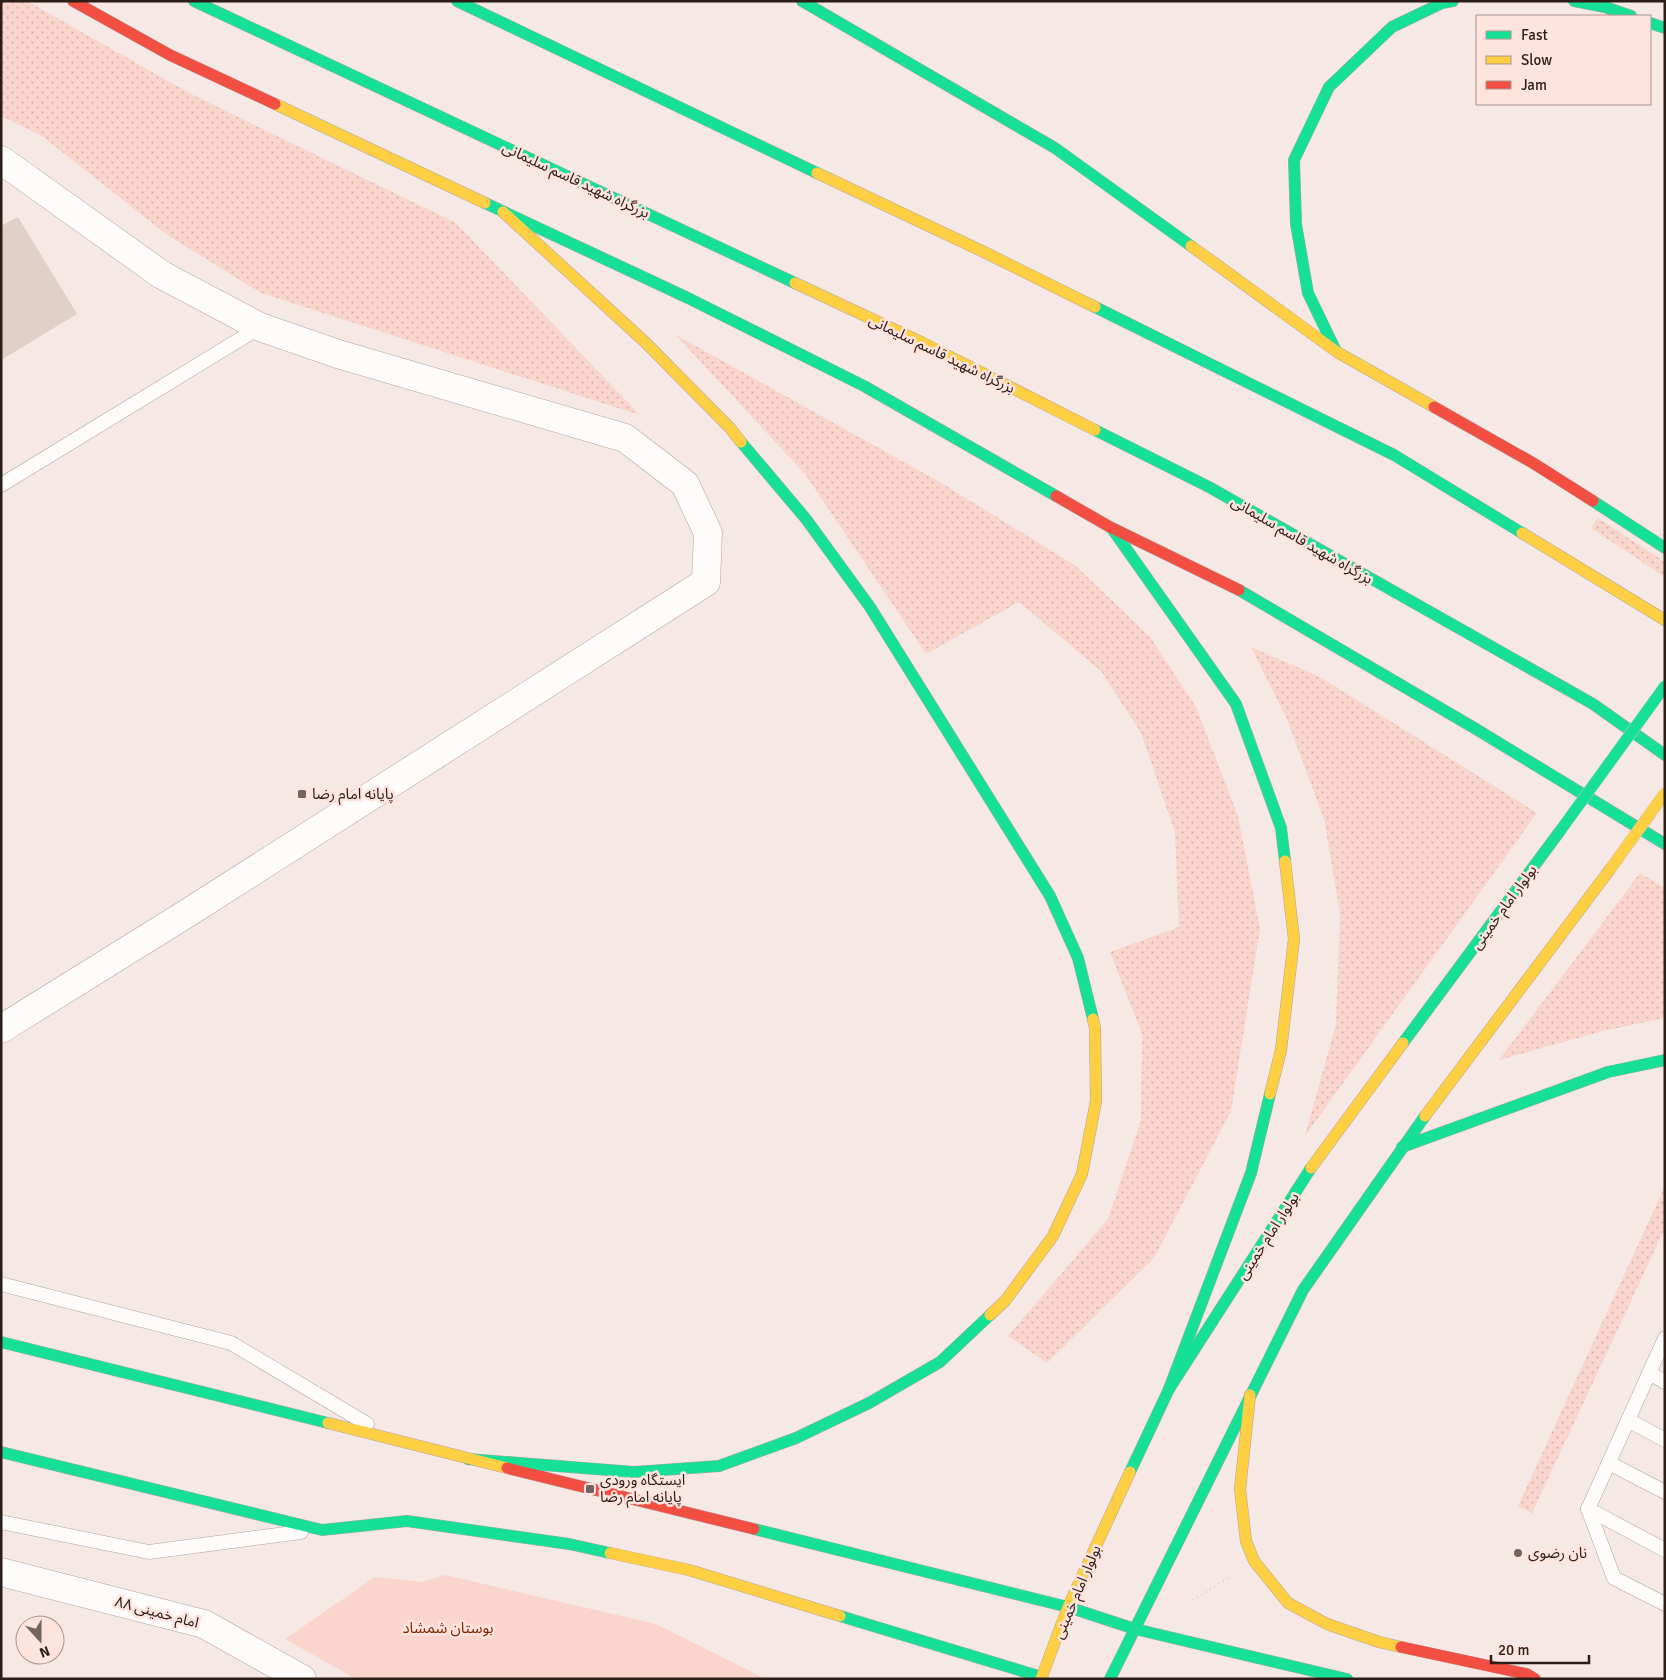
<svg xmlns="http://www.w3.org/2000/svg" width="1666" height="1680" viewBox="0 0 1666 1680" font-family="Signika,'Noto Sans Arabic',sans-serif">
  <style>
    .grass { fill: url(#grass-dots) }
    .green { fill: #f9d5cb }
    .building { fill: #e1d0c7 }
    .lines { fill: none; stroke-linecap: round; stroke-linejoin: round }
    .lane-casing { stroke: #b1a4a0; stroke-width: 15 }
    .street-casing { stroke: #b1a4a0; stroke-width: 29 }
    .fast-casing { stroke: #b1a4a0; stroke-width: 12 }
    .slow-casing { stroke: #b1a4a0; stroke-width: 12 }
    .jam-casing { stroke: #b1a4a0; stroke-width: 12 }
    .path { stroke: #dad5d4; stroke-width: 3; stroke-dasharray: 1 4; stroke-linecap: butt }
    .lane { stroke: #fefcfb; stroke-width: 14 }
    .street { stroke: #fefcfb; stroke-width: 28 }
    .fast { stroke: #16e098; stroke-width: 11 }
    .slow { stroke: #ffcf43; stroke-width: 11 }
    .jam { stroke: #f24e42; stroke-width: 11 }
    .fast-bridge-casing { stroke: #cdc5c3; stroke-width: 12; stroke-linecap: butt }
    .slow-bridge-casing { stroke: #cdc5c3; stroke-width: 12; stroke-linecap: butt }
    .fast-bridge { stroke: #16e098; stroke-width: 11 }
    .slow-bridge { stroke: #ffcf43; stroke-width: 11 }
    .poi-dot { fill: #736460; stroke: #fee4dd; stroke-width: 2 }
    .labels { text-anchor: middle; stroke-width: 5; stroke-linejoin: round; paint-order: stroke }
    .street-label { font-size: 15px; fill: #2c1d19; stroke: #fee4dd }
    .poi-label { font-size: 15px; fill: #2c1d19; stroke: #fee4dd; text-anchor: start }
    .park-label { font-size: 15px; fill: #822200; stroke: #fee4dd }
  </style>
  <defs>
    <pattern id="grass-dots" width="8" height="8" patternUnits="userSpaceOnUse" patternTransform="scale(1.25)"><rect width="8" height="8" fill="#f9d5cb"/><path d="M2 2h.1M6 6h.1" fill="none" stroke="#d6b6ae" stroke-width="1.8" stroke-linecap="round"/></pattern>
  </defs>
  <rect width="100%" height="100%" fill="#f6e8e5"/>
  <!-- grass -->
  <g class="grass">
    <polygon points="1,1 27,1 191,94 456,223 640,415 261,293 166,234 42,136 1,116"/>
    <polygon points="676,335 938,481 1076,566 1150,637 1196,707 1238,816 1260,929 1231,1111 1154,1258 1047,1363 1008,1336 1108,1219 1141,1120 1142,1034 1110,952 1179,927 1175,832 1141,733 1101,671 1019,602 926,654 805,474"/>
    <polygon points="1598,518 1665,562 1665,577 1591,528"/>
    <polygon points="1251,647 1320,677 1537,813 1305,1136 1336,1024 1340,913 1324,819 1286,717"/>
    <polygon points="1640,873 1665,888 1665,1018 1603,1031 1499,1060"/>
    <polygon points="1665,1186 1665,1228 1532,1513 1518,1506"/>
  </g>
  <!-- green -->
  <polygon class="green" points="445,1575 656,1624 766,1679 356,1679 285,1639 375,1577 422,1582"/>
  <!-- building -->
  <polygon class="building" points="18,217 77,314 1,360 1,226"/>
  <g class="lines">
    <defs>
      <g id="lane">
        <polyline points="1,485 260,327"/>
        <polyline points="1,1284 231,1343 367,1424"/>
        <polyline points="1665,1338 1588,1509 1614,1578 1665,1604"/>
        <polyline points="1649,1373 1665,1382"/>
        <polyline points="1628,1420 1665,1440"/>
        <polyline points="1609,1463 1665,1492"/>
        <polyline points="1588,1509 1665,1550"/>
        <polyline points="1,1522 149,1552 301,1532"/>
      </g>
      <g id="street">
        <polyline points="1,160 162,275 260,327 338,354 625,438 685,484 708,533 706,582 186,914 1,1029"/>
        <polyline points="1,1572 204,1624 302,1679"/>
      </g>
      <g id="fast">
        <polyline points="194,1 795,283"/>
        <polyline points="457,1 817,173"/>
        <polyline points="802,1 1055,148 1191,246"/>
        <polyline points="1574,1 1605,7 1631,16"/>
        <polyline points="1650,23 1665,28"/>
        <polyline points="485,203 688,298 864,386 1056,496"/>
        <polyline points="1095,307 1394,455 1522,533"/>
        <polyline points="1335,349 1308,293 1296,224 1294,160 1329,87 1392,27 1442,3 1453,1"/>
        <polyline points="1095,430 1209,487 1593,704 1665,755"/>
        <polyline points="741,442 806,519 870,607 1050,896 1078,958 1093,1019"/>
        <polyline points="1593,501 1665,548"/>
        <polyline points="1113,530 1236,704 1281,828 1285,861"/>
        <polyline points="1239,590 1476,729 1665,844"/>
        <polyline points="1403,1043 1560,831"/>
        <polyline points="1402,1147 1608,1072 1665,1060"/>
        <polyline points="1,1342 328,1423"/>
        <polyline points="1169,1389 1251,1173 1270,1094"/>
        <polyline points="1,1452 322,1530 407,1521 569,1544 610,1553"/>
        <polyline points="468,1459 634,1472 719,1466 796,1438 869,1403 940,1362 990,1315"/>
        <polyline points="1130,1472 1169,1389 1311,1168"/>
        <polyline points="754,1529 1068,1607"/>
        <polyline points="1068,1607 1135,1629"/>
        <polyline points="840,1616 1042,1677"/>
        <polyline points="1135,1629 1347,1679"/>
        <polyline points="1110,1679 1303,1290 1425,1116"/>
      </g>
      <g id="slow">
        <polyline points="275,104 485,203"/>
        <polyline points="817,173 988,254 1095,307"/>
        <polyline points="503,212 646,343 730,428 741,442"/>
        <polyline points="1191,246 1337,352 1434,407"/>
        <polyline points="795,283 923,343 1095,430"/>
        <polyline points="1522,533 1665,620"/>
        <polyline points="1270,1094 1281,1050 1294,939 1285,861"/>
        <polyline points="1425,1116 1611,868"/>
        <polyline points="1311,1168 1403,1043"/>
        <polyline points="990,1315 1005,1301 1053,1236 1082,1174 1096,1101 1095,1028 1093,1019"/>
        <polyline points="1250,1395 1240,1489 1246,1541 1254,1561 1288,1603 1327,1624 1379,1642 1401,1647"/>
        <polyline points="328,1423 507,1468"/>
        <polyline points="610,1553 689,1570 840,1616"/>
        <polyline points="1041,1679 1068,1607 1130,1472"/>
      </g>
      <g id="jam">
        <polyline points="73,1 170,55 275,104"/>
        <polyline points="1434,407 1533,463 1593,501"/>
        <polyline points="1056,496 1110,527 1239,590"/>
        <polyline points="507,1468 754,1529"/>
        <polyline points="1401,1647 1527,1674 1535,1679"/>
      </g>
    </defs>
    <!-- lane casing -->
    <use href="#lane" class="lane-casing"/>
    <!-- street casing -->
    <use href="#street" class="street-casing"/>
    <!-- fast casing -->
    <use href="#fast" class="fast-casing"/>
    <!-- slow casing -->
    <use href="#slow" class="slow-casing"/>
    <!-- jam casing -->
    <use href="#jam" class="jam-casing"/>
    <!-- path -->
    <polyline class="path" points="1193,1600 1228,1578"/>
    <!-- lane -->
    <use href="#lane" class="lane"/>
    <!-- street -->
    <use href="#street" class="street"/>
    <!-- fast -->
    <use href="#fast" class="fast"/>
    <!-- slow -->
    <use href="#slow" class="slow"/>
    <!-- jam -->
    <use href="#jam" class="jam"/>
    <defs>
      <polyline id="fast-bridge" points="1560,831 1665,686"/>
      <polyline id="slow-bridge" points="1611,868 1665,793"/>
    </defs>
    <!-- fast-bridge casing -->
    <use href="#fast-bridge" class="fast-bridge-casing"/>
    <!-- slow-bridge casing -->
    <use href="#slow-bridge" class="slow-bridge-casing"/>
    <!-- fast-bridge -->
    <use href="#fast-bridge" class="fast-bridge"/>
    <!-- slow-bridge -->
    <use href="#slow-bridge" class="slow-bridge"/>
  </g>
  <!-- markers -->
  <g class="poi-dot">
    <rect x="297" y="789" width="10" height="10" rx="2.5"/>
    <rect x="585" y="1484" width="10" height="10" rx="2.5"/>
    <circle cx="1518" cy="1553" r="5"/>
  </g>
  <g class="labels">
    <!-- street labels -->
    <g class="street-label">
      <text transform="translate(576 180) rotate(25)" y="5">بزرگراه شهید قاسم سلیمانی</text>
      <text transform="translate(942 354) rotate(26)" y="5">بزرگراه شهید قاسم سلیمانی</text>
      <text transform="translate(1302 540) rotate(30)" y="5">بزرگراه شهید قاسم سلیمانی</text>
      <text transform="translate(1504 907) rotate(-54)" y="5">بولوار امام خمینی</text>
      <text transform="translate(1268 1236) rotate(-57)" y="5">بولوار امام خمینی</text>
      <text transform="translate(1077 1592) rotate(-67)" y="5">بولوار امام خمینی</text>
      <text transform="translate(157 1612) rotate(15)" y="5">امام خمینی ۸۸</text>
    </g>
    <!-- poi labels -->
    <g class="poi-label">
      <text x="312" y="799">پایانه امام رضا</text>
      <text x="600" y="1485">ایستگاه ورودی<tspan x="600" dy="17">پایانه امام رضا</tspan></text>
      <text x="1528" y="1558">نان رضوی</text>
    </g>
    <!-- park labels -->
    <g class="park-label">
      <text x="448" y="1633">بوستان شمشاد</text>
    </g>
  </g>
  <!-- border -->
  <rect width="1666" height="1680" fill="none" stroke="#2c1d19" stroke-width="5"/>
  <!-- legend -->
  <rect x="1476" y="15" width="175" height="90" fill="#fee4dd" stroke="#aa948f"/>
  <rect x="1486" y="31" width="25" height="8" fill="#16e098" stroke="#aa948f"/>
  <text x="1521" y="40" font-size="15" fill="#2c1d19">Fast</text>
  <rect x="1486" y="56" width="25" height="8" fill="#ffcf43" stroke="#aa948f"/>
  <text x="1521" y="65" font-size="15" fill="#2c1d19">Slow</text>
  <rect x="1486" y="81" width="25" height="8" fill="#f24e42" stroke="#aa948f"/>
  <text x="1521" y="90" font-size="15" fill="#2c1d19">Jam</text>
  <!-- north arrow -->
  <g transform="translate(40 1640) rotate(159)"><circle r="24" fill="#fee4dd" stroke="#aa948f"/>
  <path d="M0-4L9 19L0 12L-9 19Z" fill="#736460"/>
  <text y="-8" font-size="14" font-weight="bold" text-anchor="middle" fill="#2c1d19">N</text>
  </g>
  <!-- scale -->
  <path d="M1491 1655v8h98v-8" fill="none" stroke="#2c1d19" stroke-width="2.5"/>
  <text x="1498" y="1655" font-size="15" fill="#2c1d19" stroke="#fee4dd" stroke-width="4" paint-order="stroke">20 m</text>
</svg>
